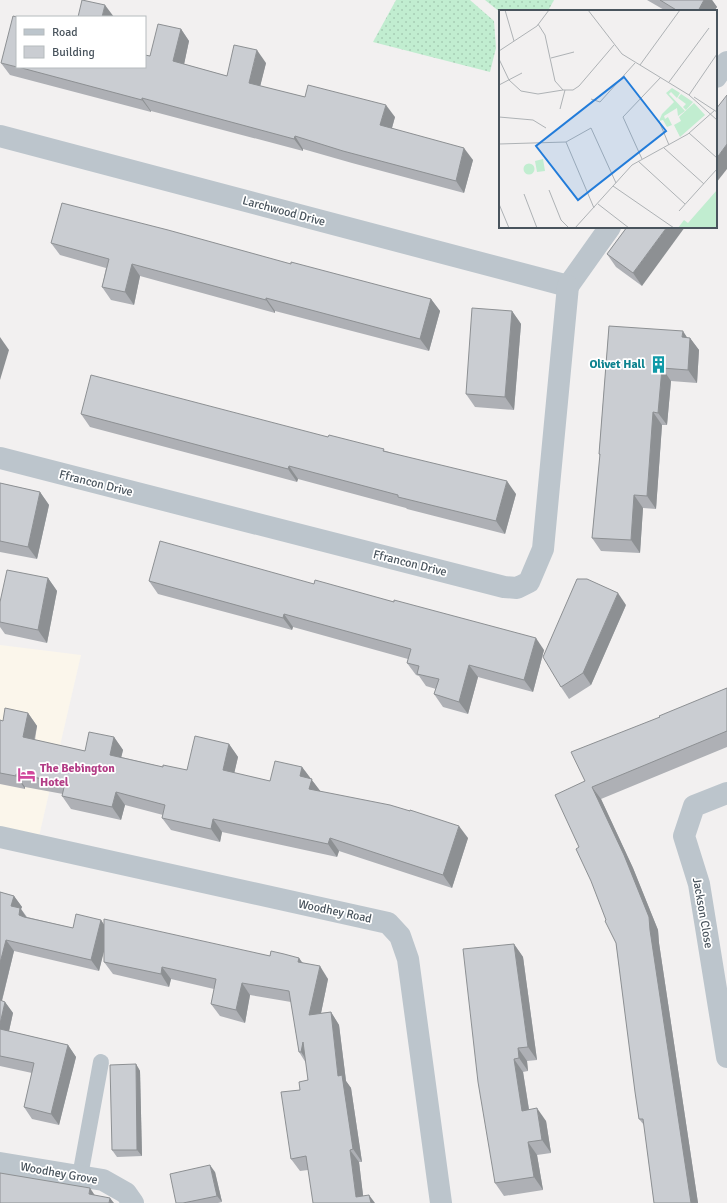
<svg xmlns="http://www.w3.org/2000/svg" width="727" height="1203" viewBox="0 0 727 1203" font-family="Signika,sans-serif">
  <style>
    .commercial { fill: #fbf6eb }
    .grass { fill: url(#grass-dots) }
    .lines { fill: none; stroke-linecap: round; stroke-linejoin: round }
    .service { stroke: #bcc5cc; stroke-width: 16 }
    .minor { stroke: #bcc5cc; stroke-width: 22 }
    .wall { fill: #aeb0b5 }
    .shaded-wall { fill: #8d9093 }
    .building { fill: #cacdd2; stroke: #8d9093 }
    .labels { text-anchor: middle; stroke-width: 3.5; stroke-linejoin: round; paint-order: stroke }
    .street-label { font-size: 12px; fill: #49545d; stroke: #fff }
    .culture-label { font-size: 12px; font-weight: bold; fill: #0d838f; stroke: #fff; text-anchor: end }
    .hotel-label { font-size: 12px; font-weight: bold; fill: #b23c85; stroke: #fff; text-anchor: start }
    .inset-road { fill: none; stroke: #aeb2b5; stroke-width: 1 }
    .view { fill: #227cda; fill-opacity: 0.15; stroke: #227cda; stroke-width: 2 }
    .inset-edge { fill: none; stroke: #49545d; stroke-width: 2 }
  </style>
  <defs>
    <pattern id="grass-dots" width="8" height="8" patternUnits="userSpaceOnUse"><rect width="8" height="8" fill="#c1edd0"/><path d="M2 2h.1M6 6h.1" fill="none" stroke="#a7cdb5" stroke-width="1.8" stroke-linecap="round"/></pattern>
  </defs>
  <rect width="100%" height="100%" fill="#f2f0f0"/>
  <!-- commercial -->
  <polygon class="commercial" points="0,645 81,655 37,845 0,837"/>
  <!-- grass -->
  <g class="grass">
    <polygon points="396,0 470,0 494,21 496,48 490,72 373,42"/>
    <polygon points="485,0 554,0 548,11 500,11 500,12"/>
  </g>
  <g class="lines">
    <!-- service -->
    <polyline class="service" points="80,1176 101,1062"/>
    <!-- minor -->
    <g class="minor">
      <polyline points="716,77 727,62"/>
      <polyline points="0,136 568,286"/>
      <polyline points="568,286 610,227"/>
      <polyline points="0,458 504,587 517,588 529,582 543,549 568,286"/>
      <polyline points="727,793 694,806 684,836 699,884 727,1057"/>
      <polyline points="0,837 388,923 400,936 408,959 441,1203"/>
      <polyline points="0,1163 103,1180 126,1193 133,1203"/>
    </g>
  </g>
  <!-- wall -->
  <g class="wall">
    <polygon points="647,0 712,0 717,7 714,11 666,11"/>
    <polygon points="181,29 189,41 184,64 227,76 266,63 260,86 305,97 395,117 392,128 473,160 464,193 352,163 303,149 303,151 151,111 151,112 10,75 1,63 17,67 150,56"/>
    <polygon points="627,227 642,286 616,267 607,254"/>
    <polygon points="51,243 291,264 431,299 440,311 429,351 275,311 275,313 140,276 134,305 111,300 102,287 106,268 60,255"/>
    <polygon points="512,311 521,324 514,410 475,407 466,394"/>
    <polygon points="609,326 690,338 699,350 697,383 671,381 667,425 662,425 656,509 643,508 640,553 601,551 592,538 600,456 599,454"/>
    <polygon points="81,414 328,437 386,451 516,494 505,534 407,509 406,508 298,479 297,482 90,427"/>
    <polygon points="0,483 40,492 49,505 37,559 0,552"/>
    <polygon points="48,578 57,591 47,643 5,634 0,627 0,602"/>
    <polygon points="149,581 314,584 394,602 544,650 533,692 478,677 468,714 443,707 434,694 436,689 426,686 419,676 416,675 407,663 408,659 293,627 292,630 158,594"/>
    <polygon points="626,605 591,685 569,699 561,687"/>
    <polygon points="727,688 727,747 601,799 633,868 658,930 659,943 698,1203 654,1203 644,1125 639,1119 616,943 579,847 585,781 660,717"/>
    <polygon points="28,713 37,726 35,740 85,751 114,737 123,750 121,757 163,767 187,770 229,744 238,757 234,773 270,781 302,767 320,791 468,838 452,888 339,851 337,857 222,832 220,842 171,830 162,818 163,815 125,805 121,820 71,809 62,796 63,794 25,787 25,789 0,784 0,720 3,721"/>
    <polygon points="0,892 14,896 22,907 21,909 27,917 73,928 101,920 104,925 270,956 299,958 302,962 328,979 321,1013 331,1012 339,1025 346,1081 351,1088 362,1162 359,1162 363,1196 375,1203 308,1170 300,1171 291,1159 300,1090 308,1080 306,1063 299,1052 291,1002 250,995 245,1023 220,1016 211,1004 214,989 171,979 169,987 113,974 104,962 104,949 99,971 14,951 2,1001 5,1002 13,1013 9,1031 68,1045 76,1057 59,1125 32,1119 24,1107 32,1073 0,1066"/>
    <polygon points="514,944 523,957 537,1060 527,1061 528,1071 523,1072 529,1109 546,1121 551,1153 537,1155 543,1190 504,1196 495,1183"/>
    <polygon points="136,1064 140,1071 142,1156 117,1157 112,1150"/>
    <polygon points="215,1172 222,1202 218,1203 176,1203"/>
  </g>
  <!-- shaded-wall -->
  <g class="shaded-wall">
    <polygon points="704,0 712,0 717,7 714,11 698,11"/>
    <polygon points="105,5 114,17 102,17"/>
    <polygon points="181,29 189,41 182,74 173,61"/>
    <polygon points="257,50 266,63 258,95 249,83"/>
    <polygon points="142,98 151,111 151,112 142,100"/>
    <polygon points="386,105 395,117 389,138 380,125"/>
    <polygon points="295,136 303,149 303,151 294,139"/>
    <polygon points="727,144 727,169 716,183 716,159"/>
    <polygon points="464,148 473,160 464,193 456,181"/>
    <polygon points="667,227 685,227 642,286 633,273"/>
    <polygon points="132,264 140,276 134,305 125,292"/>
    <polygon points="266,298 275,311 275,313 266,300"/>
    <polygon points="431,299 440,311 429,351 420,339"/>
    <polygon points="512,311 521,324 514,410 505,397"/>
    <polygon points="683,331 690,342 690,338 699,350 697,383 688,370 682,337"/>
    <polygon points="0,337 9,350 0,380"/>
    <polygon points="662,368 671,381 667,425 658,413"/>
    <polygon points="653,412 662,425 656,509 647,496"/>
    <polygon points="289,466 298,479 297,482 288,469"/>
    <polygon points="507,481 516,494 505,534 496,521"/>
    <polygon points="40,492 49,505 37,559 28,547"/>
    <polygon points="634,495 643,508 640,553 631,540"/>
    <polygon points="48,578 57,591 47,643 38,630"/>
    <polygon points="618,593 626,605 591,685 583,673"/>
    <polygon points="284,614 293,627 292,630 283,618"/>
    <polygon points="536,638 544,650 533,692 524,680"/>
    <polygon points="469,665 478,677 468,714 459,702"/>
    <polygon points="28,713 37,726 32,750 23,737"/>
    <polygon points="114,737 123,750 119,767 110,755"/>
    <polygon points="229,744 238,757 232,783 223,770"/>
    <polygon points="302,767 321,792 318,802 300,776"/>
    <polygon points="16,774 25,787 25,789 16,776"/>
    <polygon points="592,787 601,799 633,868 658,930 659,943 698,1203 691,1203"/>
    <polygon points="116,792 125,805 121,820 112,807"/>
    <polygon points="213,819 222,832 220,842 211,829"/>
    <polygon points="459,826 468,838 452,888 443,875"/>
    <polygon points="330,838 339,851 337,857 328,844"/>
    <polygon points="14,896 22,907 21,909 28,920 27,926 11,906"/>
    <polygon points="101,920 109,932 99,971 91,960"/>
    <polygon points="6,940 14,951 0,1008 0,963"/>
    <polygon points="514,944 523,957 537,1060 528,1047"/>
    <polygon points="299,958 307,970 298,962"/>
    <polygon points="320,966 328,979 318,1028 309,1015"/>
    <polygon points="162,967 171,979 169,987 161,974"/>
    <polygon points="242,983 250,995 245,1023 236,1010"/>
    <polygon points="5,1002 13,1013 7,1040 0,1030 0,1024"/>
    <polygon points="331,1012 339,1025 346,1081 351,1088 362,1162 353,1149 338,1076"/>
    <polygon points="303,1042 310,1065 301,1052"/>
    <polygon points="68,1045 76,1057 59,1125 51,1114"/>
    <polygon points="518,1048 527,1061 528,1071 519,1058"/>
    <polygon points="514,1059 523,1072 531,1123 522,1111"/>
    <polygon points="136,1064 140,1071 142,1156 137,1150"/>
    <polygon points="537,1108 546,1121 551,1153 542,1140"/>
    <polygon points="528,1142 537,1155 543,1190 534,1177"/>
    <polygon points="350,1150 359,1162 364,1203 356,1197"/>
    <polygon points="210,1165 215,1172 222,1202 217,1196"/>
    <polygon points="90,1188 100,1203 89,1194"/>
    <polygon points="369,1195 375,1203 371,1203"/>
    <polygon points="110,1198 114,1203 109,1203"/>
  </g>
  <!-- building -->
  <g class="building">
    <polygon points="82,0 105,5 102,17 78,17"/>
    <polygon points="660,0 704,0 698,11 678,11"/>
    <polygon points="13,16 17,17 17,67 1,63"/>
    <polygon points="158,24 181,29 173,61 227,76 234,45 257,50 249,83 305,97 308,85 386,105 380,125 464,148 456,181 343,151 295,136 294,139 142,98 142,100 18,67 145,67 145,55 150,56"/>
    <polygon points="727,95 727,144 716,159 716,109"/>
    <polygon points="62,203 168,230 291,264 291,262 431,299 420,339 266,298 266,300 132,264 125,292 102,287 109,259 51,243"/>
    <polygon points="627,227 667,227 633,273 607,254"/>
    <polygon points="472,308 512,311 505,397 466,394"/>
    <polygon points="609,326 683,331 682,337 690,338 688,370 662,368 658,413 653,412 647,496 634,495 631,540 592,538 600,454 599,454"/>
    <polygon points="91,375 328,437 329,435 384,449 383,451 507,481 496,521 398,497 398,495 289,466 288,469 81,414"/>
    <polygon points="0,483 40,492 28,547 0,541"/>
    <polygon points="160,541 314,584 315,580 394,602 394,600 536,638 524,680 469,665 459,702 434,694 439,679 417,674 419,666 407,663 411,649 284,614 283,618 149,581"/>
    <polygon points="7,570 48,578 38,630 0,622 0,602"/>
    <polygon points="577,579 587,579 618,593 583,673 561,687 543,657"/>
    <polygon points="727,688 727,731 592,787 624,855 649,917 650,930 691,1203 654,1203 643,1119 639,1119 635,1092 616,943 605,921 606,920 591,881 576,849 579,847 555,795 585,781 571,752 660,717 659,716"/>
    <polygon points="5,708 28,713 23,737 85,751 89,732 114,737 110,755 163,767 163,765 187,770 195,736 229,744 223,770 270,781 275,761 302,767 300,776 312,779 309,789 390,805 410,811 410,810 459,826 443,875 330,838 328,844 213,819 211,829 162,818 165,805 116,792 112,807 62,796 65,783 16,774 16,776 0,773 0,720 3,721"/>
    <polygon points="0,892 14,896 11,906 20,908 19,915 24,917 73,928 76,914 101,920 91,960 6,940 0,963"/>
    <polygon points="104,919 270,956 271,951 284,954 299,958 298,962 320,966 309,1015 331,1012 338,1076 342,1075 353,1149 350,1150 356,1197 369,1195 371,1203 313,1203 306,1156 291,1159 281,1092 300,1090 299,1082 308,1080 303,1042 301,1052 299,1052 289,991 242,983 236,1010 211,1004 216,979 162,967 161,974 104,962"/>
    <polygon points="514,944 528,1047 518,1048 519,1058 514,1059 522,1111 537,1108 542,1140 528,1142 534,1177 495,1183 478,1082 463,949"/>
    <polygon points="0,1000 5,1002 0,1024"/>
    <polygon points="0,1029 68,1045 51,1114 24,1107 34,1063 0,1056"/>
    <polygon points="136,1064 137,1150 112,1150 110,1065"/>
    <polygon points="210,1165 217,1196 183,1203 176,1203 170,1174"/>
    <polygon points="0,1173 90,1188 89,1194 110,1198 109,1203 0,1203"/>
  </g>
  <!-- icons -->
  <defs>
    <symbol id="building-bare" viewBox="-9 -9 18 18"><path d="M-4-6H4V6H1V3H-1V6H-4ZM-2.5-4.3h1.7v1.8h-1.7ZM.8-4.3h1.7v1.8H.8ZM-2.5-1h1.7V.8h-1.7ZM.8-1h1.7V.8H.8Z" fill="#0f9aa8" stroke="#fff" stroke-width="2.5" paint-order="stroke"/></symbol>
    <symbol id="hotel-bare" viewBox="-9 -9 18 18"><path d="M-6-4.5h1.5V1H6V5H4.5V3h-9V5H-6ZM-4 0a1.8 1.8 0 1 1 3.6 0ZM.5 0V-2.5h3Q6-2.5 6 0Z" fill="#d1479c" stroke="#fff" stroke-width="2.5" paint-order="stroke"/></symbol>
  </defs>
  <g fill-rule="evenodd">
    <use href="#building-bare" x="646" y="352" width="25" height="25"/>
    <use href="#hotel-bare" x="14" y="762" width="25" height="25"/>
  </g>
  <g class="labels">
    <!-- street labels -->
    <g class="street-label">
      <text transform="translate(284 211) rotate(15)" y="4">Larchwood Drive</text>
      <text transform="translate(96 483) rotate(14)" y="4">Ffrancon Drive</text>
      <text transform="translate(410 563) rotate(14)" y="4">Ffrancon Drive</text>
      <text transform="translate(335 911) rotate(12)" y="4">Woodhey Road</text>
      <text transform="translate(703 913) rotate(80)" y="4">Jackson Close</text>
      <text transform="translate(59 1173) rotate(10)" y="4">Woodhey Grove</text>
    </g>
    <!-- culture labels -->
    <g class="culture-label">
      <text x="645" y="368">Olivet Hall</text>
    </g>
    <!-- hotel labels -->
    <g class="hotel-label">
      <text x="40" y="772">The Bebington<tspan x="40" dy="14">Hotel</tspan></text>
    </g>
  </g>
  <!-- overview -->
  <g transform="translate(499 10)">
    <rect width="218" height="218" fill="#f2f0f0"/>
    <path d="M173,78L181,83L178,88L172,82L170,84L186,101L179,106L178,98L165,106L166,109L169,107L173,115L168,117L164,110L160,111L163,104L175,92L167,83ZM182,84L194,92L187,100L184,97L187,94L179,88ZM195,93L206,105L181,127L175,115L182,111L180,107ZM44,149L46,161L38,162L36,151ZM24.5 159a5.5 5.5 0 1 1 11 0a5.5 5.5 0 1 1-11 0ZM218,180V218H179L185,210L189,213Z" fill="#c1edd0"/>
    <path class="inset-road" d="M6,0L15,31M89,0L123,44L190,85L218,110M39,14L46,25L56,71L64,80H74L80,76L115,35M0,41L38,16L50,0M52,48L75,42M0,49L10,70L22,81L39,84L64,80M141,55L181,0M170,72L210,18M0,75L23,63M190,85L218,44M195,87L218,102M92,89L101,92L136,53M61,99L66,80M0,107L34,110L47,118M160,111L170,135M190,123L218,148M67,132L92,118L117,173M67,132L95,198M0,134L67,132M165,138L205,174M143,149L124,107L162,67M139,151L186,194M114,176L175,218M50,180L62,210L70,218M25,184L38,218M0,194L10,218M99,194L130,218M180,201L218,159M76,218L133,155L189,124L216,100"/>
    <path class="view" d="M125,67L167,121L79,190L37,136Z"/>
    <rect width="218" height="218" class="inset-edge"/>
  </g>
  <!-- legend -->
  <rect x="16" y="16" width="130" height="52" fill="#ffffff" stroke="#b6bbbe"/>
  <rect x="24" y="29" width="20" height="6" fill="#bcc5cc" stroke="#b6bbbe"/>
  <text x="52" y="36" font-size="12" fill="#49545d">Road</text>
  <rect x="24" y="46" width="20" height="12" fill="#cacdd2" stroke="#b6bbbe"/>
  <text x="52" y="56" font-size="12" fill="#49545d">Building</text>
</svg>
